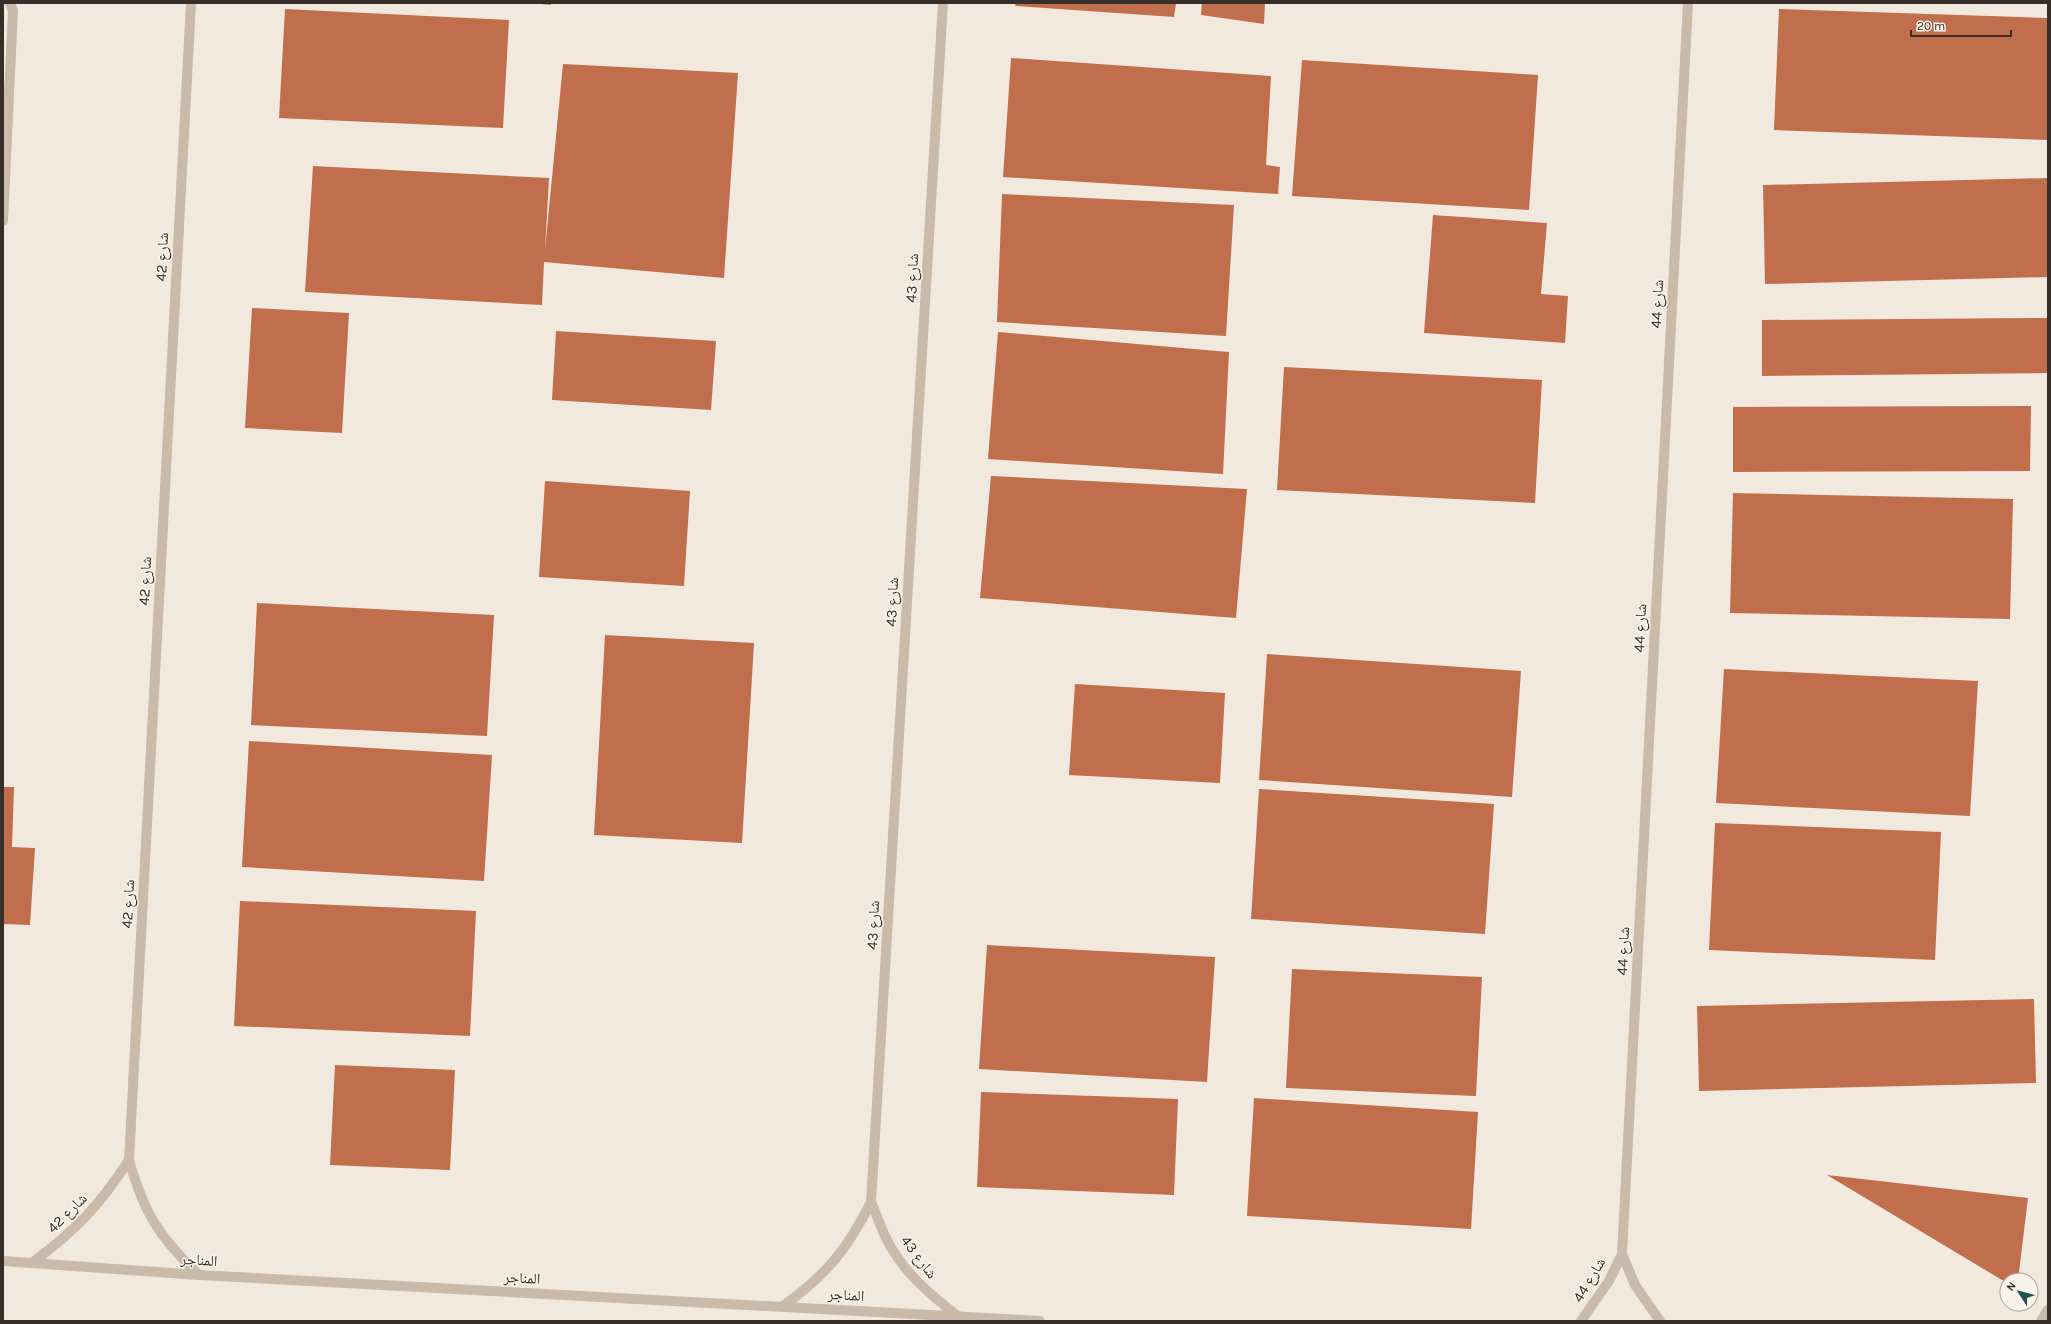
<svg xmlns="http://www.w3.org/2000/svg" width="2051" height="1324" viewBox="0 0 2051 1324" font-family="Karla,'Noto Naskh Arabic',sans-serif">
  <style>
    .building { fill: #c16e4c }
    .lines { fill: none; stroke-linecap: round; stroke-linejoin: round }
    .minor { stroke: #c9baaa; stroke-width: 10 }
    .labels { text-anchor: middle; stroke-width: 3; stroke-linejoin: round; paint-order: stroke }
    .street-label { font-size: 15px; fill: #372e29; stroke: #f9f3ea }
  </style>
  <rect width="100%" height="100%" fill="#f2e9de"/>
  <!-- building -->
  <g class="building">
    <polygon points="530,3 551,3 551,5"/>
    <polygon points="1016,3 1176,3 1174,17 1015,6"/>
    <polygon points="1202,3 1265,3 1264,24 1201,15"/>
    <polygon points="285,9 509,20 503,128 279,118"/>
    <polygon points="1779,9 2048,18 2048,140 1774,130"/>
    <polygon points="1011,58 1271,76 1266,165 1280,167 1278,194 1003,177"/>
    <polygon points="1302,60 1538,75 1529,210 1292,196"/>
    <polygon points="563,64 738,73 724,278 544,262 542,305 305,292 313,166 549,178 545,250"/>
    <polygon points="2048,178 2048,277 1765,284 1763,185"/>
    <polygon points="1002,194 1234,205 1226,336 997,322"/>
    <polygon points="1433,215 1547,223 1541,294 1568,296 1565,343 1424,333"/>
    <polygon points="252,308 349,313 342,433 245,428"/>
    <polygon points="2048,318 2048,373 1762,376 1762,320"/>
    <polygon points="556,331 716,341 711,410 552,400"/>
    <polygon points="998,332 1229,352 1223,474 988,459"/>
    <polygon points="1284,367 1542,380 1535,503 1277,490"/>
    <polygon points="2031,406 2030,471 1733,472 1733,407"/>
    <polygon points="991,476 1247,489 1236,618 980,598"/>
    <polygon points="545,481 690,491 684,586 539,577"/>
    <polygon points="1733,493 2013,499 2010,619 1730,613"/>
    <polygon points="257,603 494,615 487,736 251,725"/>
    <polygon points="605,635 754,643 742,843 594,835"/>
    <polygon points="1267,654 1521,671 1512,797 1259,780"/>
    <polygon points="1724,669 1978,681 1970,816 1716,803"/>
    <polygon points="1075,684 1225,693 1220,783 1069,775"/>
    <polygon points="249,741 492,755 484,881 242,867"/>
    <polygon points="3,787 14,787 12,847 35,848 30,925 3,924"/>
    <polygon points="1259,789 1494,804 1485,934 1251,919"/>
    <polygon points="1715,823 1941,832 1935,960 1709,950"/>
    <polygon points="240,901 476,911 470,1036 234,1026"/>
    <polygon points="987,945 1215,957 1207,1082 979,1069"/>
    <polygon points="1292,969 1482,977 1476,1096 1286,1088"/>
    <polygon points="2034,999 2036,1083 1699,1091 1697,1006"/>
    <polygon points="335,1065 455,1070 450,1170 330,1165"/>
    <polygon points="981,1092 1178,1099 1174,1195 977,1187"/>
    <polygon points="1254,1098 1478,1112 1471,1229 1247,1216"/>
    <polygon points="1827,1175 2028,1198 2018,1280 2007,1280 2007,1283"/>
  </g>
  <g class="lines">
    <!-- minor -->
    <g class="minor">
      <path d="M191,3L129,1160C144,1213 159,1237 199,1275"/>
      <polyline points="3,221 13,11 10,3"/>
      <path d="M871,1202C876,1213 880,1225 885,1236C901,1270 929,1294 959,1317"/>
      <polyline points="1622,1254 1635,1285 1660,1321"/>
      <polyline points="3,1261 199,1275 1040,1321"/>
      <path d="M33,1262C76,1230 100,1205 129,1160"/>
      <path d="M783,1306C826,1275 847,1250 871,1202L943,3"/>
      <polyline points="1581,1321 1609,1281 1622,1254 1688,3"/>
      <polyline points="2041,1321 2048,1310"/>
    </g>
  </g>
  <g class="labels">
    <!-- street labels -->
    <g class="street-label">
      <text transform="translate(162 257) rotate(-87)" y="5">شارع 42</text>
      <text transform="translate(912 278) rotate(-87)" y="5">شارع 43</text>
      <text transform="translate(1657 304) rotate(-87)" y="5">شارع 44</text>
      <text transform="translate(145 581) rotate(-87)" y="5">شارع 42</text>
      <text transform="translate(892 602) rotate(-87)" y="5">شارع 43</text>
      <text transform="translate(1640 628) rotate(-87)" y="5">شارع 44</text>
      <text transform="translate(128 904) rotate(-87)" y="5">شارع 42</text>
      <text transform="translate(873 925) rotate(-87)" y="5">شارع 43</text>
      <text transform="translate(1623 951) rotate(-87)" y="5">شارع 44</text>
      <text transform="translate(67 1213) rotate(-45)" y="5">شارع 42</text>
      <text transform="translate(919 1257) rotate(53)" y="5">شارع 43</text>
      <text transform="translate(199 1260) rotate(4)" y="5">المناجر</text>
      <text transform="translate(522 1278) rotate(3)" y="5">المناجر</text>
      <text transform="translate(1589 1280) rotate(-59)" y="5">شارع 44</text>
      <text transform="translate(846 1295) rotate(3)" y="5">المناجر</text>
    </g>
  </g>
  <!-- border -->
  <rect width="2051" height="1324" fill="none" stroke="#372e29" stroke-width="8"/>
  <!-- north arrow -->
  <g transform="translate(2019 1292) rotate(306)"><circle r="19" fill="#f9f3ea" stroke="#aba49d"/>
  <path d="M0-3L7 15L0 10L-7 15Z" fill="#205157"/>
  <text y="-6" font-size="11" font-weight="bold" text-anchor="middle" fill="#372e29">N</text>
  </g>
  <!-- scale -->
  <path d="M1911 30v6h100v-6" fill="none" stroke="#372e29" stroke-width="2"/>
  <text x="1917" y="30" font-size="12" fill="#372e29" stroke="#f9f3ea" stroke-width="3" paint-order="stroke">20 m</text>
</svg>
